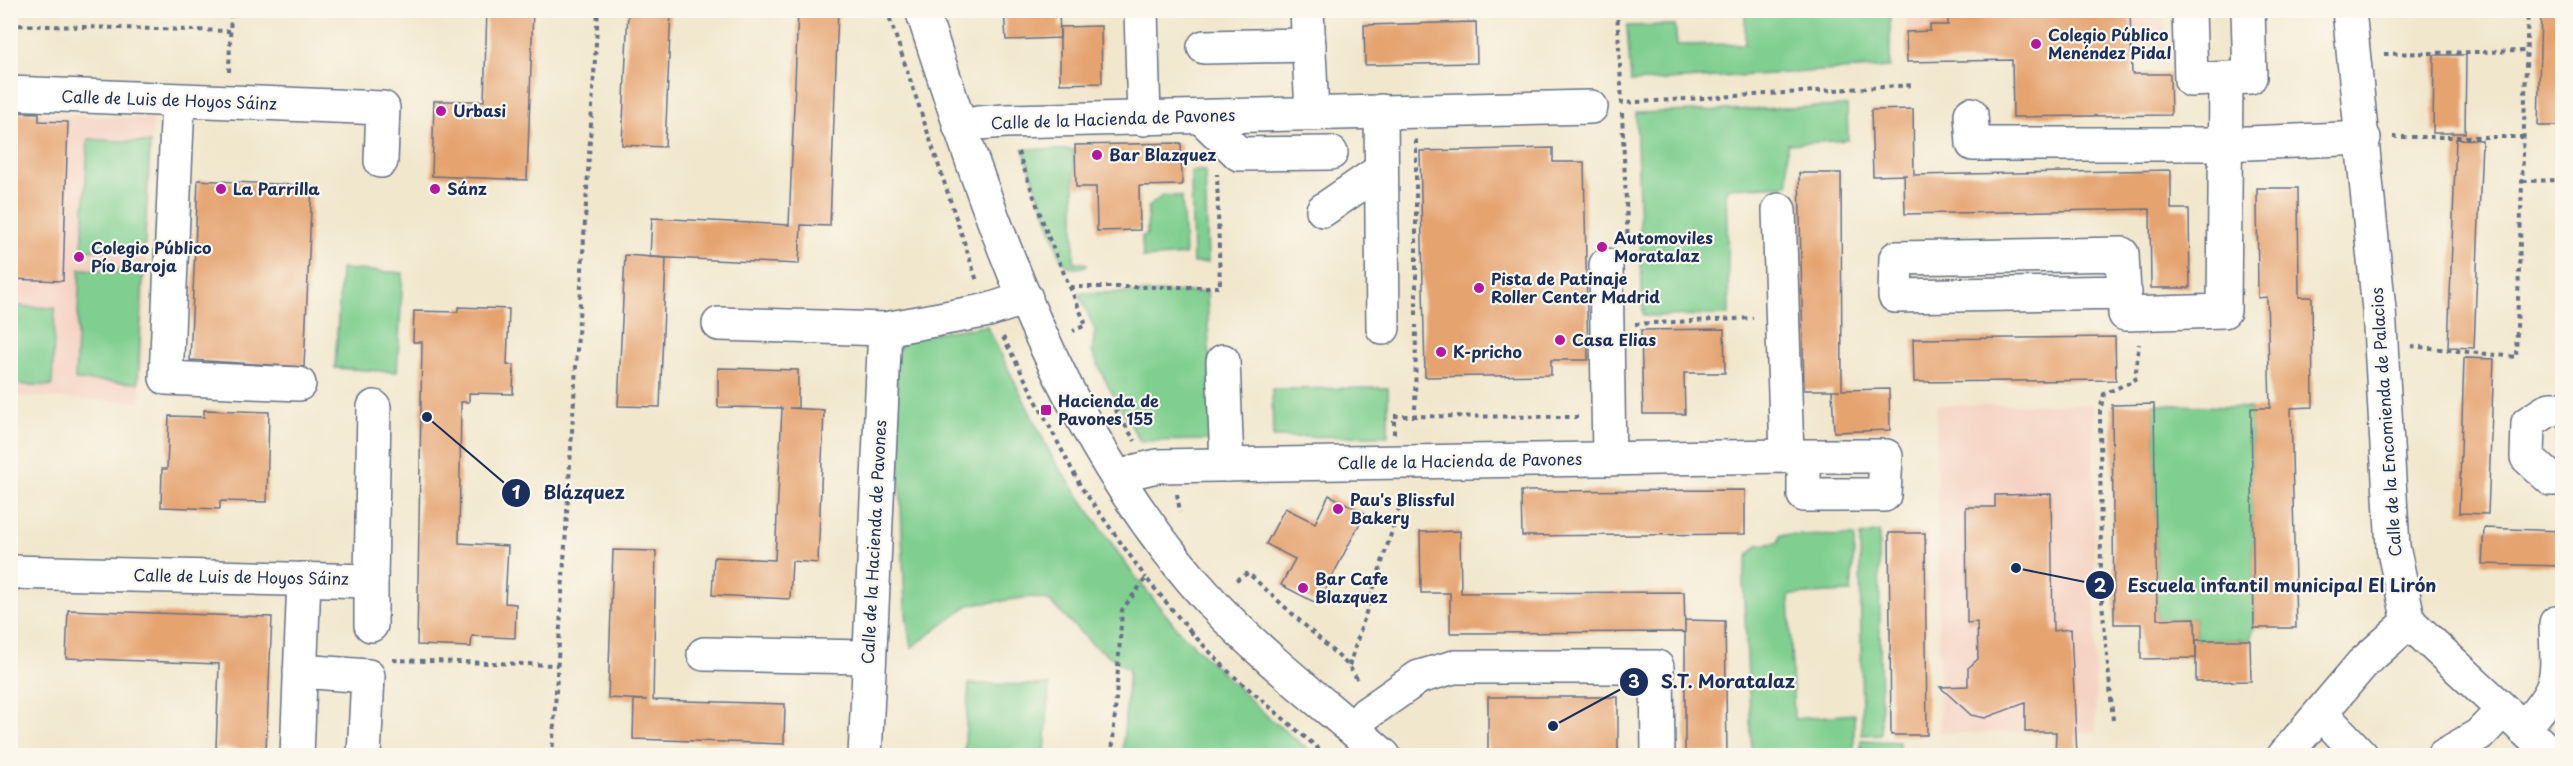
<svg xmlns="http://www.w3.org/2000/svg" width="2573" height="766" viewBox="0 0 2573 766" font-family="'Playpen Sans',sans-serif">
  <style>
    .built { fill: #f5d2c2 }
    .green { fill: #80cf90; stroke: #4e7f77; stroke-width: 1.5 }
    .building { fill: #e5a370 }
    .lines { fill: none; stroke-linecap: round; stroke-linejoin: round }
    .minor-casing { stroke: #666f85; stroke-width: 36 }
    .path { stroke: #666f85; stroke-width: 4; stroke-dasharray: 4.5 4.5; stroke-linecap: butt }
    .minor { stroke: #fff; stroke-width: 33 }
    .poi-dot { fill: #b5179e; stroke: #fbf7ec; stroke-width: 2 }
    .labels { text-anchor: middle; stroke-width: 4.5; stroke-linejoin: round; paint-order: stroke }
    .poi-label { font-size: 16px; font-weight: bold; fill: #1b2f5e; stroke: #fbf7ec; text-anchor: start }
    .street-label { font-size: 16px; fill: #1b2f5e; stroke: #fbf7ec }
    .leader { fill: none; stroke: #1b2f5e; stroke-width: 2 }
    .callout-dot { fill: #1b2f5e; stroke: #fbf7ec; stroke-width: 2 }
    .mark-label { font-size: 18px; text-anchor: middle; font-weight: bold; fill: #fff }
    .callout-label { font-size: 18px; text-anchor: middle; font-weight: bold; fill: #1b2f5e; stroke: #fbf7ec; stroke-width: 4.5; stroke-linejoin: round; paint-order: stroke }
  </style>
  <rect width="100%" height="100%" fill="#fbf7ec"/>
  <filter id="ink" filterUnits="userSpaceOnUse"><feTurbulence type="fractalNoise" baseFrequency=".0167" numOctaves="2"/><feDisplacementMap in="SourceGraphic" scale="12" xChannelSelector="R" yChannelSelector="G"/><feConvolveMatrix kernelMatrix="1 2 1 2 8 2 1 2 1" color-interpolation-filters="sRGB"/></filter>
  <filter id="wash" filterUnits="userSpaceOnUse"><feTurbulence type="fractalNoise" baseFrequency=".008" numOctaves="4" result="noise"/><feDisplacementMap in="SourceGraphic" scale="24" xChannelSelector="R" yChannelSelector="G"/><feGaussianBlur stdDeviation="1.35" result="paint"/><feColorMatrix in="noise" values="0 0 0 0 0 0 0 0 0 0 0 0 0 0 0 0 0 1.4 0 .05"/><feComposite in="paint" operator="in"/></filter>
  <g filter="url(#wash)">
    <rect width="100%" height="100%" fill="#f1e7cd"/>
    <!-- built -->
    <g class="built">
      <polygon points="1906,11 2165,11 2166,57 1907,62"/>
      <polygon points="10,112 153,119 140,402 11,396"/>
      <polygon points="2093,404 2096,732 1940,733 1936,405"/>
    </g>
    <!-- green -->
    <g class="green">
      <polygon points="1745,11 1890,11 1890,67 1631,82 1627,26 1675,25 1677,45 1745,44"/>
      <polygon points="1847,106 1848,140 1787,144 1788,185 1726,188 1729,315 1643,316 1636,113"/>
      <polygon points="88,139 150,143 144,252 82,249"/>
      <path d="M1023,149L1074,150V262L1087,264V266C1074,269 1070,270 1061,259Z"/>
      <polygon points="1191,171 1205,171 1208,262 1193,263"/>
      <polygon points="1163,195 1182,197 1185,255 1143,258 1142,236 1147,235 1148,208"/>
      <polygon points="80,269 143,272 138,383 75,380"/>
      <polygon points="341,269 403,273 397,372 335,368"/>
      <polygon points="1207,292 1212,440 1140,441 1107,384 1092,352 1095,330 1079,293"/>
      <polygon points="10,306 55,308 52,386 11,384"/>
      <polygon points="987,326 1053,459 1130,570 1179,631 1270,719 1315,755 1122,755 1129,670 1092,644 1048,600 1032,597 969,605 911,648 905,607 895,353 909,336"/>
      <polygon points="1388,388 1388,436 1273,437 1272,389"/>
      <polygon points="2154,404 2251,408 2254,628 2250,640 2196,640 2195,618 2157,619"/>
      <polygon points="1879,532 1881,734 1862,735 1860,536"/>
      <polygon points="1780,535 1855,536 1851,592 1789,595 1794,719 1854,714 1854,755 1752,755 1743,580 1748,556 1757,545 1778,543"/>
      <polygon points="969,684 1049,685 1045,755 964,755"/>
      <polygon points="1861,740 1899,742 1899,755 1861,755"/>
    </g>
    <g id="blocks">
      <!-- building -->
      <g class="building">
        <polygon points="487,10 533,10 527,180 432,176 434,101 484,101"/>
        <polygon points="628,10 671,10 665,147 622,145"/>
        <polygon points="798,10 838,10 830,226 801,225 799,264 650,257 652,218 789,225"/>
        <polygon points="1004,10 1059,10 1060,38 1006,40"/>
        <polygon points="1948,10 2130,10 2132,74 2170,74 2171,115 2013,117 2012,60 1907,62 1906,32 1930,31 1930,25 1948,25"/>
        <polygon points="2541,10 2562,10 2562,126 2538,126"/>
        <polygon points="1476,22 1477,63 1365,65 1364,25"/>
        <polygon points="1101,26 1102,83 1060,84 1060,27"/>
        <polygon points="2434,55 2466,55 2465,133 2433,133"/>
        <polygon points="1913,109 1914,175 2171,170 2171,209 2189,209 2190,288 2151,288 2150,209 1905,214 1904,175 1907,175 1873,176 1871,110"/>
        <polygon points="10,112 39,113 39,121 68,122 63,281 10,279"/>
        <polygon points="2456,139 2482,140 2474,348 2448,347"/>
        <polygon points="1181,143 1182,185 1139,186 1140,230 1097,231 1096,187 1076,187 1075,145"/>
        <polygon points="1553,148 1553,162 1584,162 1588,360 1551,360 1551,375 1425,377 1420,151"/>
        <polygon points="1799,173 1841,173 1842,390 1889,389 1890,430 1834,432 1832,390 1840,390 1804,390"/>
        <polygon points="198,180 312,186 304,367 190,360"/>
        <polygon points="2257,188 2298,188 2299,297 2312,297 2313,407 2291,408 2296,628 2254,628 2251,408 2270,408 2267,297 2258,298"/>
        <polygon points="625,255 666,258 660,407 618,406"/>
        <polygon points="459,307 509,309 507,365 514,365 513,394 469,393 469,402 461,402 459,543 508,546 505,603 516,604 515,638 472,636 471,647 417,645 422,342 413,342 414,311 457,312"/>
        <polygon points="1724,329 1725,373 1684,373 1685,414 1643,414 1641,330"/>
        <polygon points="2115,337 2116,380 1914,382 1913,339"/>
        <polygon points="2464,358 2494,359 2488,514 2459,513"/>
        <polygon points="718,368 798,370 798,408 789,408 824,410 818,563 792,561 790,599 712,595 714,557 775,560 782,408 718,407"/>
        <polygon points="2154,404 2157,619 2195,618 2196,658 2141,659 2141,624 2114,624 2112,405"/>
        <polygon points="204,410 269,412 267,502 220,501 220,509 161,507 162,469 167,469 169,416 204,417"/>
        <polygon points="1745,490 1745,534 1522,536 1521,491"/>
        <polygon points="2051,494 2053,631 2071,629 2077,756 2055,756 2056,732 2025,732 2025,703 1985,718 1971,715 1940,687 1968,686 1968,668 1978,659 1977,622 1967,623 1966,507 1995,507 1995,495"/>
        <polygon points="1329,495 1365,513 1318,604 1281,585 1295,559 1266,544 1285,508 1315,523"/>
        <polygon points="2484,528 2562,531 2562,566 2482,564"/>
        <polygon points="1460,531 1461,593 1684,592 1685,631 1685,620 1725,621 1727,753 1685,753 1685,632 1450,633 1450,593 1421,593 1420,532"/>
        <polygon points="1889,533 1925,533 1927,735 1891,735"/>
        <polygon points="613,550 656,551 653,700 785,704 784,744 633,739 634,700 647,700 608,698"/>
        <polygon points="68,610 272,617 266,750 216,748 219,664 66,658"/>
        <polygon points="2196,640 2250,640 2251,681 2196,682"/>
        <rect x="1488" y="697" width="130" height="59"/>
      </g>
    </g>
  </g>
  <g filter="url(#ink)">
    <use href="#blocks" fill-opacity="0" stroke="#666f85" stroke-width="1.5"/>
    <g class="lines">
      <defs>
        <g id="minor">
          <path d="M922,10C990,220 1061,440 1214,605C1266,660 1327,706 1384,756"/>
          <polyline points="1141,10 1144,119"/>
          <polyline points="1307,10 1312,113"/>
          <polyline points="2189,10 2191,80 2250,77 2248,10"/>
          <polyline points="2349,10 2379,310 2393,547 2409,622 2553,756"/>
          <polyline points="1204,47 1309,45"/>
          <polyline points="10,93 383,108 381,161"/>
          <polyline points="178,101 166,378 299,384"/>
          <polyline points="1381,111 1383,328"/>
          <polyline points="1971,114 1973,144 2225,144 2364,138"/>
          <polyline points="1201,117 1239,154 1331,153"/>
          <polyline points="960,127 978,123 1006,121 1591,107"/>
          <polyline points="1323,210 1381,170"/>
          <polyline points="1779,210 1787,456"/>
          <polyline points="1606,265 1609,459"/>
          <polyline points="2125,292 1895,296 1896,258 2122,254 2125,314 2224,311 2226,79"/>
          <polyline points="719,324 885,329"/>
          <polyline points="1223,361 1227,465"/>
          <polyline points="2562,409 2550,409 2528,423 2527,457 2551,479 2562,479"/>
          <polyline points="1119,480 1136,471 1157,466 1787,456 1886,456 1884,495 1804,495 1804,456"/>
          <polyline points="10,572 371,581 374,407"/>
          <polyline points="371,581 371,625"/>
          <polyline points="704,654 868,657"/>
          <polyline points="300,671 368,676 364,756"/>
          <polyline points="2321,713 2362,756"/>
          <path d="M2523,728C2563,685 2557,679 2556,623H2562"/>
          <polyline points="1353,729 1366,714 1419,677 1454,667 1657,667 1658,756"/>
          <polyline points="297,756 304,579"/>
          <polyline points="865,756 885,329 989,310 1026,298"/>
          <polyline points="2284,756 2362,664 2409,622"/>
          <polyline points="2443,756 2479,735 2503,710"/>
        </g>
      </defs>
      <!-- minor casing -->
      <use href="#minor" class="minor-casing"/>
      <!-- path -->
      <g class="path">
        <polyline points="887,10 977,281"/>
        <polyline points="1617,10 1622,103 1915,85"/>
        <polyline points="10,25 230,31"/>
        <polyline points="2384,54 2527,51"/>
        <polyline points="229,72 231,10"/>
        <polyline points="1622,113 1628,246"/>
        <polyline points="2393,137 2524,137"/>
        <polyline points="1018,152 1048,236 1086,325 1073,331"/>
        <polyline points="2523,181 2562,180"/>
        <polyline points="1070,287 1220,287 1217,174"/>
        <polyline points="1416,315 1416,139"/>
        <polyline points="1635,324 1753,318"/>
        <polyline points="1003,337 1081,487 1146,578"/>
        <polyline points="2411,346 2516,357 2528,10"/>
        <polyline points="1115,409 1135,441"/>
        <polyline points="1415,418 1416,325"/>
        <polyline points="1394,434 1394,416 1578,417"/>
        <polyline points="1177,494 1180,512"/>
        <polyline points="1236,580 1248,573 1349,666 1359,682"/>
        <polyline points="1190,631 1229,672 1327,756"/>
        <polyline points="393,660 557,665"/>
        <polyline points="1349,666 1404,493"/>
        <polyline points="2113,720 2101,591 2100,411 2104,394 2135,380 2139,344"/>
        <polyline points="552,756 598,10"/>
        <polyline points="1112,756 1122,610 1146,578 1190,631 1194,628"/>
      </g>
      <!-- minor -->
      <use href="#minor" class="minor"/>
    </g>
  </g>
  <!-- markers -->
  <g class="poi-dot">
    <circle cx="2036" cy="44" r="6"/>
    <circle cx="441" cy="111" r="6"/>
    <circle cx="1097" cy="155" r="6"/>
    <circle cx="221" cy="189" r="6"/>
    <circle cx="435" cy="189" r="6"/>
    <circle cx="1602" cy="247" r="6"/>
    <circle cx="79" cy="257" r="6"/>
    <circle cx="1479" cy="288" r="6"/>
    <circle cx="1560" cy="340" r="6"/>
    <circle cx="1441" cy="352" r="6"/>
    <rect x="1040" y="404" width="12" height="12" rx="3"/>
    <circle cx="1338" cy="509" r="6"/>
    <circle cx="1303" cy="588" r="6"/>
  </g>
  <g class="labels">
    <!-- poi labels -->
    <g class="poi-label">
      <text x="2048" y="41">Colegio Público<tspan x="2048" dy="18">Menéndez Pidal</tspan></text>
      <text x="453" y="117">Urbasi</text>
      <text x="1109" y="161">Bar Blazquez</text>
      <text x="233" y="195">La Parrilla</text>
      <text x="447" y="195">Sánz</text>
      <text x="1614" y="244">Automoviles<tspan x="1614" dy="18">Moratalaz</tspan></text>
      <text x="91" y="254">Colegio Público<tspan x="91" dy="18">Pío Baroja</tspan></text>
      <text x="1491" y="285">Pista de Patinaje<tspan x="1491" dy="18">Roller Center Madrid</tspan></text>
      <text x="1572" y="346">Casa Elias</text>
      <text x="1453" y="358">K-pricho</text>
      <text x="1058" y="407">Hacienda de<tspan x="1058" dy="18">Pavones 155</tspan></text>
      <text x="1350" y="506">Pau's Blissful<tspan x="1350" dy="18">Bakery</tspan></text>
      <text x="1315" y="585">Bar Cafe<tspan x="1315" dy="18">Blazquez</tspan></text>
    </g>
    <!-- street labels -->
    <g class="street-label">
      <text transform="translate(169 100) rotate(2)" y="6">Calle de Luis de Hoyos Sáinz</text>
      <text transform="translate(1113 119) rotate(-2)" y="6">Calle de la Hacienda de Pavones</text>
      <text transform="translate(2386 422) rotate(-94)" y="6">Calle de la Encomienda de Palacios</text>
      <text transform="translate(1460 461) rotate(-1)" y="6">Calle de la Hacienda de Pavones</text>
      <text transform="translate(874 542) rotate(-87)" y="6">Calle de la Hacienda de Pavones</text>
      <text transform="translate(241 577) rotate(1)" y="6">Calle de Luis de Hoyos Sáinz</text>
    </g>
  </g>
  <!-- callouts -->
  <path class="leader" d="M427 417L516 493M2016 568L2100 585M1553 726L1634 682"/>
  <g class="callout-dot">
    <circle cx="427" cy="417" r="6"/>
    <circle cx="2016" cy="568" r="6"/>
    <circle cx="1553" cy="726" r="6"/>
    <circle cx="516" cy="493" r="15"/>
    <circle cx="2100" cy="585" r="15"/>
    <circle cx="1634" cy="682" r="15"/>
  </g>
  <g class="mark-label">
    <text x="516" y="499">1</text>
    <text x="2100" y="592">2</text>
    <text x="1634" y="688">3</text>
  </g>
  <g class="callout-label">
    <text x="584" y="499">Blázquez</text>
    <text x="2282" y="592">Escuela infantil municipal El Lirón</text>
    <text x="1728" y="688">S.T. Moratalaz</text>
  </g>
  <!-- margin -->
  <rect width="2573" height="766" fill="none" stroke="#fbf7ec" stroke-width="36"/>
</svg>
